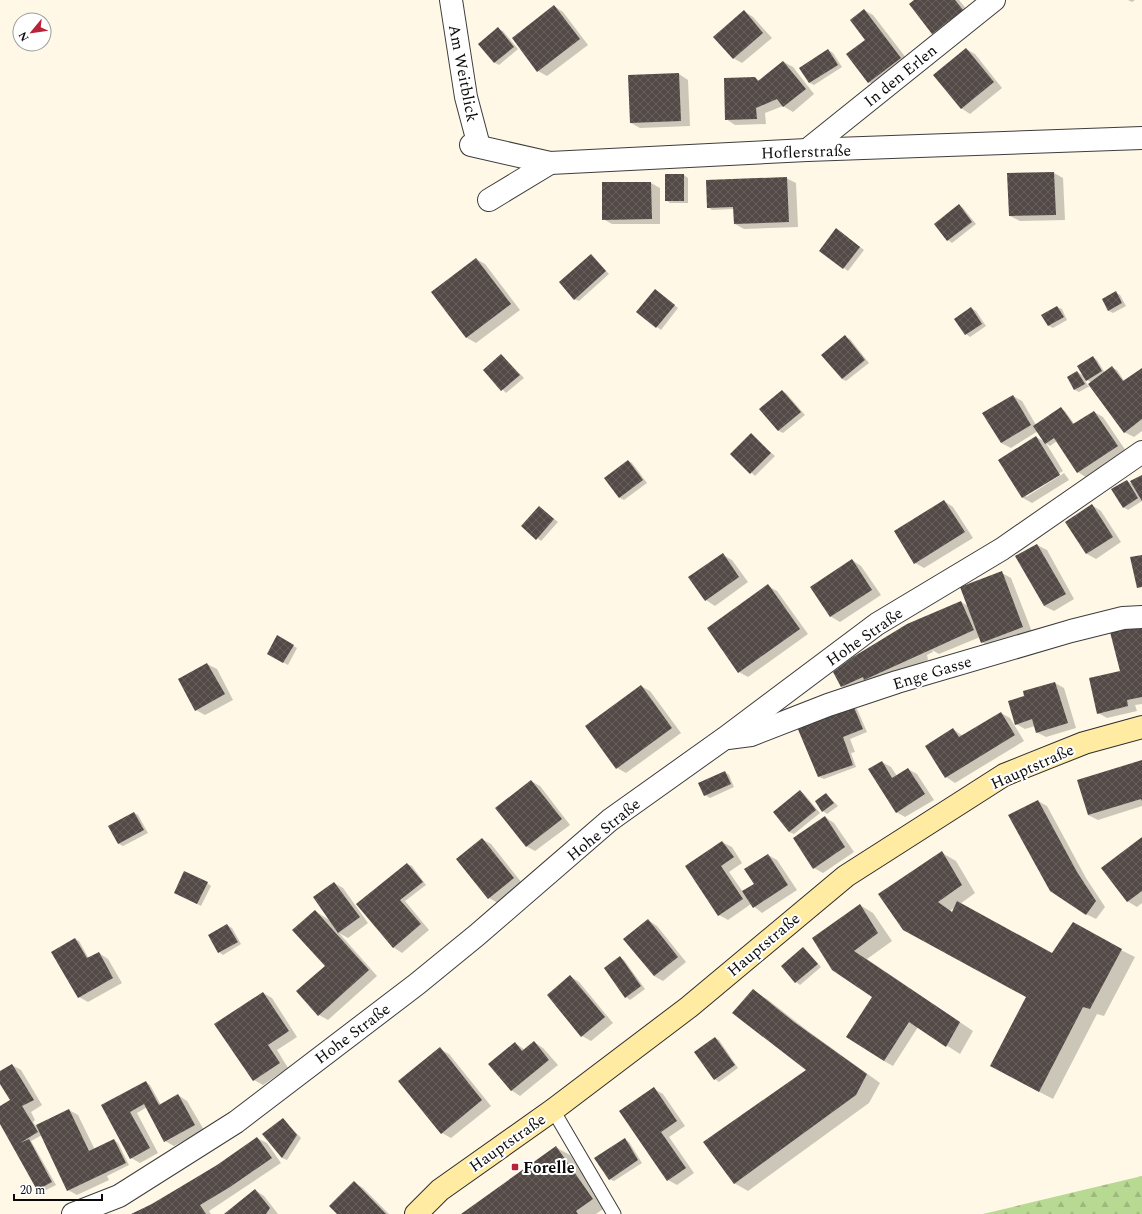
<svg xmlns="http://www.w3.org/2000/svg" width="1142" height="1214" viewBox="0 0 1142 1214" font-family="Spectral,serif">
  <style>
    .forest { fill: url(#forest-firs) }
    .shadow { fill: #0003; fill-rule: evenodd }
    .building { fill: url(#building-cross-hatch) }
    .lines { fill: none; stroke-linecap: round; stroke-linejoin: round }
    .lane-casing { stroke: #3d3d3d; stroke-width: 15 }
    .street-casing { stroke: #3d3d3d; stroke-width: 24 }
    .secondary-casing { stroke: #2c2c2c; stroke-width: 24 }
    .lane { stroke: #fff; stroke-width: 13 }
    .street { stroke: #fff; stroke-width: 22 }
    .secondary { stroke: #ffeca2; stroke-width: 22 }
    .poi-dot { fill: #b92338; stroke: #fff; stroke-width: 1.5 }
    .labels { text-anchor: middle; stroke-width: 4; stroke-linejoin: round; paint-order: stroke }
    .street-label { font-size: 16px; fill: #0a0a0a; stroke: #fff }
    .poi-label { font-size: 16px; font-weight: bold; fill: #0a0a0a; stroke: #fff; text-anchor: start }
  </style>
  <defs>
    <pattern id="forest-firs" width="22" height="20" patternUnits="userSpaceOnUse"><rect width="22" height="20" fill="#b8d992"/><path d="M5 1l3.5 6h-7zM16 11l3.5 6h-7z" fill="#9db97d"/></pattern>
    <pattern id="building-cross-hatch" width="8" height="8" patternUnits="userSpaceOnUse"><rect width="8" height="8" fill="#534a47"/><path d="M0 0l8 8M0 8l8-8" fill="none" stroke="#67605d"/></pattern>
  </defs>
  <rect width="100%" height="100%" fill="#fff8e7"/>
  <!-- forest -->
  <polygon class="forest" points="1142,1176 1142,1214 983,1214"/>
  <!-- shadow -->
  <g class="shadow">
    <polygon points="916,0 959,0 972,16 942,39 933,34 910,5"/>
    <polygon points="1128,0 1135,0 1132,2"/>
    <polygon points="554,6 563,12 588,45 547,76 538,71"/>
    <polygon points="864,10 873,15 910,63 878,88 869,82"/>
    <polygon points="744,11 753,17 772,38 742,63 733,58"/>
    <polygon points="498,29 503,31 518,49 499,65 495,63 480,44"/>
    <polygon points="966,49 975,54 1002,88 970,114 961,108"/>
    <polygon points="828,50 833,53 842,67 814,85 810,83 800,68"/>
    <polygon points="784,62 793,67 814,94 793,112 783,106 765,113 766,124 735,125 726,119 755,78 760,81"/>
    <polygon points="679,74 688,80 690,126 640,128 631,123"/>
    <polygon points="1054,173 1063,178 1065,220 1020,221 1010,216 1008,174"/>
    <polygon points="684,175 688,178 688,203 670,203 666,200"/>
    <polygon points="786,178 796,183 798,227 744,229 735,224 734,209 712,210 708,207"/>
    <polygon points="651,183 660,188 660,224 612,224 603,219"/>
    <polygon points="959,205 963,208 976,224 952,243 948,240 935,224"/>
    <polygon points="841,232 864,250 848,271 821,251"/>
    <polygon points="591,255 609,274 579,301 574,299"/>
    <polygon points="476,259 485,264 520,310 476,343 467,338 433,292"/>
    <polygon points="659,293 678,308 661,330 637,312"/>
    <polygon points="1116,293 1120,295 1126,306 1113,313 1109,311 1103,300"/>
    <polygon points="1057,307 1062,309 1067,320 1053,328 1049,326"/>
    <polygon points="971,308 976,311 986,326 970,337 966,334"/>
    <polygon points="845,337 850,339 869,363 846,381 842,379"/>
    <polygon points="501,355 524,378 506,393 484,370"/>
    <path d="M1093,357L1097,360L1105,373L1112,368L1117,370L1125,382L1142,369V431L1134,437L1124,432L1090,386L1079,392L1075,390L1068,377L1077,372L1084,376ZM1084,378L1092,383L1088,386Z"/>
    <polygon points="782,391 786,393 805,415 783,433 779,431 761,409"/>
    <polygon points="1013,396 1022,401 1036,425 1061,408 1065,411 1075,425 1094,412 1103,417 1126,451 1087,478 1078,472 1057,441 1050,446 1046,443 1063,471 1026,495 1026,497 1064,473 1069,480 1032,503 1023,498 999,461 1036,437 1045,442 1038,431 1011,448 1001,443"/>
    <polygon points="751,435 775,456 755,476 732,454"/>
    <polygon points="628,461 632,463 647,483 624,500 620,498 605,478"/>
    <polygon points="1142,476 1142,501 1128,510 1123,507 1127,481 1134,485"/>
    <polygon points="944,501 953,507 973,538 924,568 915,563"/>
    <polygon points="1092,505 1101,511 1121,542 1096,559 1087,554 1066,522"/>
    <polygon points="539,507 558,522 541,541 522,526"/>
    <polygon points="1037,545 1047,550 1074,599 1054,611 1044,606"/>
    <polygon points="723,555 732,560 748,582 715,606 706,600"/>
    <polygon points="852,560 861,566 881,595 840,622 830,616"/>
    <polygon points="1002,573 1011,578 1032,632 991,648 982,642 980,637 939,654 932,650 933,652 927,655 928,660 874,685 866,680 846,689 842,686 961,602 968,606"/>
    <polygon points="768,586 777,591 808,634 748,677 739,672"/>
    <polygon points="1138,626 1142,627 1142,704 1135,705 1137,711 1107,718 1098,713 1121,672 1111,632"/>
    <polygon points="277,636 297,648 288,665 268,654"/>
    <polygon points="207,664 217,669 233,700 205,715 196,710"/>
    <polygon points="1055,683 1064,688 1076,728 1046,737 1036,732 1035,726 1025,729 1016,724 1025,696"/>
    <polygon points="641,686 650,691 681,733 626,773 617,768"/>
    <polygon points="853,706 857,709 867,732 850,739 855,752 851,753 856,767 824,779 819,777 813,759"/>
    <polygon points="1001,713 1010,718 1024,741 955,783 946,777 953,729 963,736"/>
    <polygon points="1142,761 1142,806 1098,820 1088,815"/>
    <polygon points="882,762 891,767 897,776 908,769 917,774 934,800 905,817 896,812"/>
    <polygon points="725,772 729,775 734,787 710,798 705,795"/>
    <polygon points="531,781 540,786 570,825 535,851 526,846"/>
    <polygon points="800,791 804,794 820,813 794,834 789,832"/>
    <polygon points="826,794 838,806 827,814 823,811"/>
    <polygon points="1038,801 1047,806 1086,878 1105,907 1096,919 1086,914"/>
    <polygon points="134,813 138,815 148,833 123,846 119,844 109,826"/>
    <polygon points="825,817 834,823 854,852 823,873 814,868"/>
    <polygon points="1142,838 1142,903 1137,907 1127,901"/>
    <polygon points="482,839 491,844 522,883 498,903 489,898"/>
    <polygon points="722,842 732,847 742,863 729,872 743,892 755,884 768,855 777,860 797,890 762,913 751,904 728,920 719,915 686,866"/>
    <path d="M942,853L956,861L975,893L960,904L1052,955L1121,950L1135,957L1104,1016L1097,1014L1053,1099L1005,1074L1028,997L913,934ZM955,907L953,912L950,911Z"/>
    <polygon points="407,864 412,866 426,885 405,901 429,930 402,953 393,947 357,904"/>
    <polygon points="207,883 211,886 201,906 179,895"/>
    <polygon points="334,883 343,888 368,923 348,938 339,933 377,976 328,1020 319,1015 326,966 315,911 332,922"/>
    <polygon points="860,905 873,913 892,941 867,959 973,1031 960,1054 918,1027 893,1066 884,1061 881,1002 832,969"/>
    <polygon points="648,920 657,926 686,962 663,981 654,976"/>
    <polygon points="227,925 232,928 241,944 223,955 219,952"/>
    <polygon points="75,939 79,941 89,959 99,953 108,959 122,983 88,1002 79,997"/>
    <polygon points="804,948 821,967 800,985 796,982"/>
    <polygon points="620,958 624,960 645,989 630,1000 626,997"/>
    <polygon points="570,976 579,982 613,1023 591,1041 582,1036"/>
    <polygon points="753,991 767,999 808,1031 880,1083 869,1103 748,1191 734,1183 807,1070"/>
    <polygon points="263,993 272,998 297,1037 277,1050 288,1068 263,1085 254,1080"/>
    <polygon points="715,1038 719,1040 738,1068 719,1082 715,1079"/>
    <polygon points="534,1042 543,1048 558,1065 520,1096 511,1090 515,1043 525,1050"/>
    <polygon points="440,1049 449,1054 491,1106 451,1138 442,1133"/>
    <polygon points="12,1065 21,1070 42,1105 31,1112 35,1120 33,1122 36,1126 69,1110 78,1115 95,1150 114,1140 118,1143 129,1165 107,1176 109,1180 77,1195 68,1190 42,1135 31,1141 56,1185 42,1192 38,1190 0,1122 0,1107 11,1101 0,1082 0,1072"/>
    <polygon points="146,1082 150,1085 161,1105 178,1095 187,1101 204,1130 174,1146 165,1141 147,1107 137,1113 158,1153 140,1163 131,1158 102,1106"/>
    <polygon points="654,1089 663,1094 685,1126 669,1137 694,1173 677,1185 668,1180"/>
    <polygon points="283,1119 301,1138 287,1160 282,1158 264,1135"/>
    <polygon points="257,1138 267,1143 281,1163 209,1211 211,1214 134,1214 217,1166"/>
    <polygon points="625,1140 629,1142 642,1163 614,1181 609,1179"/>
    <polygon points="557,1148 570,1155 606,1207 596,1214 462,1214"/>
    <polygon points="354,1182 363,1188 389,1214 338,1214"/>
    <polygon points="255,1190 264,1196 278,1214 226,1214"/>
  </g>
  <!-- building -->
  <g class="building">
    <polygon points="914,0 955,0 963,10 932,34 909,4"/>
    <polygon points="554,5 580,39 537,72 512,38"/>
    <polygon points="864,9 901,58 868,83 846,54 865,40 850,20"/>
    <polygon points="744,10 763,33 733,59 713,37"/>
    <polygon points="498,27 514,47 494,63 478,44"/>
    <polygon points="966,48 994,82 961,109 933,75"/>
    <polygon points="828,49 838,65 809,83 799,68"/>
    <polygon points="783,61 806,89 783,107 777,99 756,108 757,119 725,120 724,78 755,77 758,81"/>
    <polygon points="679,73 681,121 630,123 628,75"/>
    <polygon points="1054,172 1056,215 1009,216 1007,173"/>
    <rect x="665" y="174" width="19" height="27"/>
    <polygon points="787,177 789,222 734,224 733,207 707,208 706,180"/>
    <polygon points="602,182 651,182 652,219 602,220"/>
    <polygon points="959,204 972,222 947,241 934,224"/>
    <polygon points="836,228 860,247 843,269 819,251"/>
    <polygon points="591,254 606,271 574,300 559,282"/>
    <polygon points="476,258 511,304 466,338 431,292"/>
    <polygon points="655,289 675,305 656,328 636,312"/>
    <polygon points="1116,291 1122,303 1108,311 1102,299"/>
    <polygon points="1057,306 1064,317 1048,326 1041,315"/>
    <polygon points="971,307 982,324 965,335 954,319"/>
    <polygon points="845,335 865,360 842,379 821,355"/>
    <polygon points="501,354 520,375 501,391 483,370"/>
    <polygon points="1093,356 1102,371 1086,381 1077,366"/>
    <polygon points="1112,366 1123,381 1142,368 1142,419 1124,433 1088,384"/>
    <polygon points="1077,371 1085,384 1074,390 1067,377"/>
    <polygon points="782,390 801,412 778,431 759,409"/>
    <polygon points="1013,395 1031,425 1001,443 982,413"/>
    <polygon points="1061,407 1073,424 1094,411 1118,446 1077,473 1054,438 1045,444 1033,426"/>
    <polygon points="751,433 771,453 750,474 730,454"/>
    <polygon points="1036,436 1060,475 1022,498 998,460"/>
    <polygon points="628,460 643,480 619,498 604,478"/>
    <polygon points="1142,475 1142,501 1130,481"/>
    <polygon points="1127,480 1138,498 1123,508 1111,489"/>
    <polygon points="944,500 965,532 914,564 894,531"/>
    <polygon points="1092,504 1113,537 1086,554 1065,522"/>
    <polygon points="539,506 554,519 536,540 521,526"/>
    <polygon points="1037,544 1066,594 1044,606 1015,556"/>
    <polygon points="723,553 739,577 705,601 688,577"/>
    <polygon points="1142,555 1142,587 1137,588 1130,557"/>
    <polygon points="852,559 872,590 830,617 810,587"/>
    <polygon points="1002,571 1023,627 981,643 960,587"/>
    <polygon points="768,584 800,629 738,673 707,628"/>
    <polygon points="961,601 974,630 864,680 863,677 841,687 833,672 853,657 907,624"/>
    <polygon points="1142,626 1142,697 1127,700 1128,706 1097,714 1089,678 1120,671 1110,632"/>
    <polygon points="277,635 294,645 283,663 267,654"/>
    <polygon points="207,663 225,694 195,711 178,679"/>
    <polygon points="1055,682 1068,723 1036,733 1032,719 1015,725 1008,701 1024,696 1023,691"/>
    <polygon points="641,685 672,728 616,769 585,726"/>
    <polygon points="853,705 863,729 843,737 853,765 818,777 797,727"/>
    <polygon points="1001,712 1015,735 945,778 925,746 953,728 959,737"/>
    <polygon points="1142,760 1142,801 1141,799 1088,815 1077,780"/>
    <polygon points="882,761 892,778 908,768 925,794 896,813 868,769"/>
    <polygon points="725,771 731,784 704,796 698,783"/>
    <polygon points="531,780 562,819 526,847 495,808"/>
    <polygon points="800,790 816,810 789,832 773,812"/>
    <polygon points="826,793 834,803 822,812 815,801"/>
    <polygon points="1038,800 1077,872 1096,901 1086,915 1050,891 1008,815"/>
    <polygon points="134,812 144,830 118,844 108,826"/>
    <polygon points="825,816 845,847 813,869 793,838"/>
    <polygon points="1142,837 1142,891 1127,902 1101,868"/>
    <polygon points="482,838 514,878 488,899 456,859"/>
    <polygon points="722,841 734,857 721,866 743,899 718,916 685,866"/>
    <polygon points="942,851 962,885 938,902 952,912 957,901 1052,953 1073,922 1122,949 1090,1009 1083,1007 1039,1092 990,1066 1026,997 903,930 878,894"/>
    <polygon points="768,854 788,885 753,908 742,891 754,884 744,869"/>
    <polygon points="407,863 423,882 400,900 421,924 393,948 356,904"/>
    <polygon points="184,871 208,882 197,904 174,893"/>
    <polygon points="334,882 360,917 338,933 313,897"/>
    <polygon points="860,904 878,933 854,951 960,1022 946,1047 909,1022 884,1061 846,1037 872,997 832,970 812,938"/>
    <polygon points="315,910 369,970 318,1016 296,991 325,966 292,930"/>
    <polygon points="648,919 678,957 654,976 623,939"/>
    <polygon points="227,924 238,942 218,953 208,935"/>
    <polygon points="75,938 87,958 99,952 113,978 78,998 51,952"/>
    <polygon points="803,947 818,964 795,983 781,966"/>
    <polygon points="620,956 641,986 625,998 604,968"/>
    <polygon points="570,975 605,1017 581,1037 547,995"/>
    <polygon points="753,989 794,1022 867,1074 856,1095 734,1184 703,1142 806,1070 732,1013"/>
    <polygon points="263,992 289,1031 268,1045 280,1063 253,1081 214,1024"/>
    <polygon points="715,1037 735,1065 714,1080 694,1052"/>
    <polygon points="534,1041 549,1060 511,1091 488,1064 515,1042 522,1051"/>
    <polygon points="440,1047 482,1100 441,1134 398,1081"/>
    <polygon points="12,1064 34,1100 22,1106 38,1132 20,1143 29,1139 52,1182 37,1190 0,1124 0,1106 10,1100 0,1084 0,1071"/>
    <polygon points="146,1081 159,1105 178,1094 195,1125 164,1142 144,1104 130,1112 150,1148 130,1159 101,1105"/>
    <polygon points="654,1087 677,1121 661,1132 686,1168 667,1181 619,1111"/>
    <polygon points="69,1109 89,1151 114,1139 126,1163 67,1191 36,1125"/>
    <polygon points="283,1118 297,1135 282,1158 262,1134"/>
    <polygon points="257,1137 272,1158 230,1187 200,1205 206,1214 131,1214 152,1204 217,1165"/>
    <polygon points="625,1138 638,1160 609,1180 594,1158"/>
    <polygon points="556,1146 593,1199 576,1211 578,1214 461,1214"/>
    <polygon points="354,1181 386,1214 337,1214 329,1206"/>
    <polygon points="255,1189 270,1208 266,1214 224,1214"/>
  </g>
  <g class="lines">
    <defs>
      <polyline id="lane" points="553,1110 614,1214"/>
      <g id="street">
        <polyline points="451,0 466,97 479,146"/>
        <polyline points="471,145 550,163 807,150 1142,138"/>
        <polyline points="807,150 994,0"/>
        <polyline points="489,200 550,163"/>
        <polyline points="728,738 751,735 828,705 897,682 1071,631 1123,618 1142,617"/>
        <polyline points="73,1214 119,1196 236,1122 417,984 477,935 610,820 725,738 877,624 1002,549 1142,452"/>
      </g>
      <polyline id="secondary" points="416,1214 440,1190 553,1110 689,1007 846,876 1004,775 1084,743 1142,727"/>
    </defs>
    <!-- lane casing -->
    <use href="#lane" class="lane-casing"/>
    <!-- street casing -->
    <use href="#street" class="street-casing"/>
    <!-- secondary casing -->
    <use href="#secondary" class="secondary-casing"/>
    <!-- lane -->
    <use href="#lane" class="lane"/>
    <!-- street -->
    <use href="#street" class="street"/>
    <!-- secondary -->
    <use href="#secondary" class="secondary"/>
  </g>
  <!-- markers -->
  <rect class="poi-dot" x="511" y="1163" width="8" height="8" rx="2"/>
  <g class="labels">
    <!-- street labels -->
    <g class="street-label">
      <text transform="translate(464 73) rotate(79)" y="6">Am Weitblick</text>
      <text transform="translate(900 75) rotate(-39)" y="6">In den Erlen</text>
      <text transform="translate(806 151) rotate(-2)" y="6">Hoflerstraße</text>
      <text transform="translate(864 636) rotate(-35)" y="6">Hohe Straße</text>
      <text transform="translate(932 672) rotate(-17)" y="6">Enge Gasse</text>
      <text transform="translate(1032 766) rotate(-24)" y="6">Hauptstraße</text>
      <text transform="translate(603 829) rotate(-39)" y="6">Hohe Straße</text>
      <text transform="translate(763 944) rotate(-40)" y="6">Hauptstraße</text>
      <text transform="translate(352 1033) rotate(-37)" y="6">Hohe Straße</text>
      <text transform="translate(507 1142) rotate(-35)" y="6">Hauptstraße</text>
    </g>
    <!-- poi labels -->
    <g class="poi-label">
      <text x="523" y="1173">Forelle</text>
    </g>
  </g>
  <!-- north arrow -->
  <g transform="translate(32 32) rotate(241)"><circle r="19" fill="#ffffff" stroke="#9d9d9d"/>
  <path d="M0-3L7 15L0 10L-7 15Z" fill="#b92338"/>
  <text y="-6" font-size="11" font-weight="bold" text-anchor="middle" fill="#0a0a0a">N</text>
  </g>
  <!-- scale -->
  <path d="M14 1194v6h88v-6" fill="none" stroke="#0a0a0a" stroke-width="2"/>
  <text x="20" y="1194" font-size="12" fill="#0a0a0a" stroke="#ffffff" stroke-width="3" paint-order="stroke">20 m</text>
</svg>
